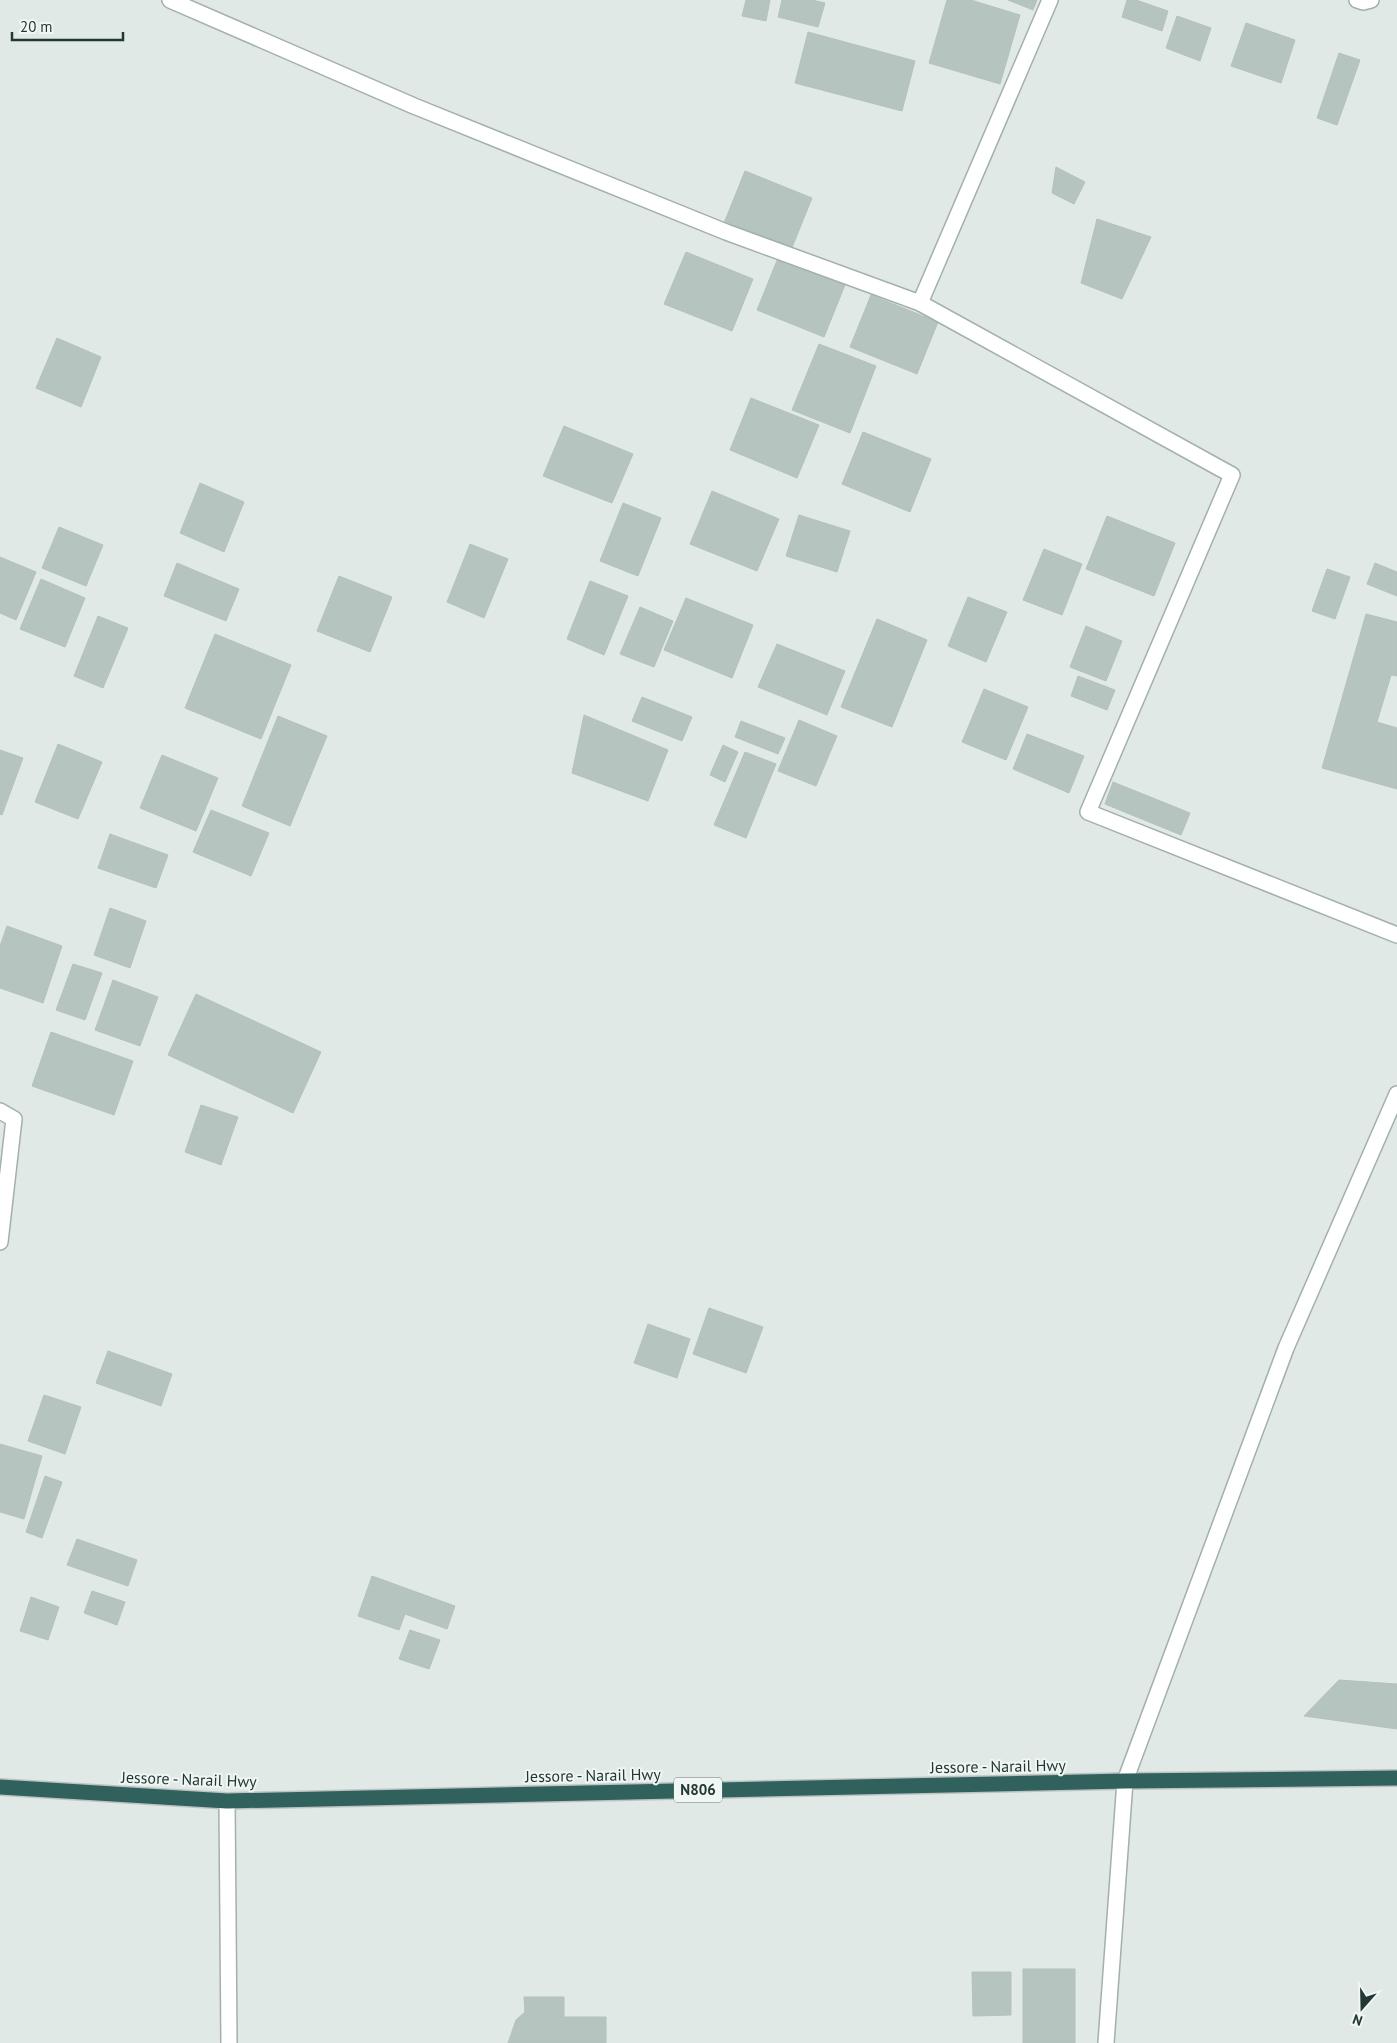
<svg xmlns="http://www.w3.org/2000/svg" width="1397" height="2043" viewBox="0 0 1397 2043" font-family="'PT Sans',sans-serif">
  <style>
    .building { fill: #b6c4bf; stroke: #b3c2bd }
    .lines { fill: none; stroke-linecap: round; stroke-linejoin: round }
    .street-casing { stroke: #a3b0ad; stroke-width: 18 }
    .highway-casing { stroke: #bdc3c2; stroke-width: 18 }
    .street { stroke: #fff; stroke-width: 15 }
    .highway { stroke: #31615c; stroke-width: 15 }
    .labels { text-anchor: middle; stroke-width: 4; stroke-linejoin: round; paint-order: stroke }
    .shield { fill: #f0f6f4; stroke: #60716e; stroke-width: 1 }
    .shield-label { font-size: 15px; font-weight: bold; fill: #223834 }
    .street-label { font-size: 16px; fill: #223834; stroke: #f0f6f4 }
  </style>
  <rect width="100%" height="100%" fill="#e0e9e6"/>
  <!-- building -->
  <g class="building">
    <polygon points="746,0 770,0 766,21 742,16"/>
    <polygon points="782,0 812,0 825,3 818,27 778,17"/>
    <polygon points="947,0 971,0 1020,15 1000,84 929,63"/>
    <polygon points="1008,0 1037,0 1033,10"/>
    <polygon points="1127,0 1136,0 1168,11 1162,31 1122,17"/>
    <polygon points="1177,16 1211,28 1200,61 1166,48"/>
    <polygon points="1246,23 1295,40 1281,83 1231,66"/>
    <polygon points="808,32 915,61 902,111 795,83"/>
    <polygon points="1339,53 1360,60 1337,125 1317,118"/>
    <polygon points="1056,167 1085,182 1074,204 1052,193"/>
    <polygon points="745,171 812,198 791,250 724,223"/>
    <polygon points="1097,219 1151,237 1122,299 1081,283"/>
    <polygon points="686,252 753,279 732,331 664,304"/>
    <polygon points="778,258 845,285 824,337 757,310"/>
    <polygon points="871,295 938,322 917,374 850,347"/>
    <polygon points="57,338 101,357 81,407 36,388"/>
    <polygon points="819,344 876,366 850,433 792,410"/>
    <polygon points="751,398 819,425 797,478 730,450"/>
    <polygon points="564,426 633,454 612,503 543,476"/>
    <polygon points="863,432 931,459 910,512 842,484"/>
    <polygon points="200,483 244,502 224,552 180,533"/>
    <polygon points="712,491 779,519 757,571 690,544"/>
    <polygon points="623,503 661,518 638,576 600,561"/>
    <polygon points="799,515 850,531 837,572 786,556"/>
    <polygon points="1107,516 1175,543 1154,596 1086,569"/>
    <polygon points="59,527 103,545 86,586 42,568"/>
    <polygon points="470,544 508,559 484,618 447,602"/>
    <polygon points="1044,549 1082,564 1062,615 1023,600"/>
    <polygon points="0,557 36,572 16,620 0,613"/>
    <polygon points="177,563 239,589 226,621 164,596"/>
    <polygon points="1375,563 1397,572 1397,596 1367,584"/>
    <polygon points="1327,569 1350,577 1335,619 1312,611"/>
    <polygon points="339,576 392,597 370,652 317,631"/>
    <polygon points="41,579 85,598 65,647 20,629"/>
    <polygon points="590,581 628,596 604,655 567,639"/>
    <polygon points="968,597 1007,612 986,662 948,646"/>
    <polygon points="686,598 753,625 732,678 664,650"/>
    <polygon points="640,607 673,621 654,667 620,654"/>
    <polygon points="1366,614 1397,622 1397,676 1391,675 1377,722 1397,728 1397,789 1322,768"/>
    <polygon points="98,616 128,628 103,688 74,676"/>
    <polygon points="877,619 927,640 892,727 841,707"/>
    <polygon points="1086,626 1122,641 1106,681 1070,667"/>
    <polygon points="215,634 291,665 261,739 185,708"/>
    <polygon points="777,644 845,671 827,715 758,687"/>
    <polygon points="1078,676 1115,690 1107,710 1071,696"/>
    <polygon points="984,689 1028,707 1006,760 962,742"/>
    <polygon points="642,697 692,717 682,741 632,721"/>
    <polygon points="584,715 668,750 648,801 572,773"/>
    <polygon points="278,716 327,736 290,826 242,806"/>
    <polygon points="799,720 837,736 816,786 778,771"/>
    <polygon points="741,721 785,738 778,754 735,737"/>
    <polygon points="1027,734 1084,756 1069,793 1013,769"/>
    <polygon points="58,744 102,762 78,819 35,802"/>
    <polygon points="723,745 738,752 725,782 710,775"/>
    <polygon points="0,750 23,758 2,815 0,814"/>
    <polygon points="745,752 776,764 746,838 714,825"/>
    <polygon points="162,755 218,778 196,831 140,808"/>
    <polygon points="1113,782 1190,813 1181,835 1105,804"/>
    <polygon points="211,810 269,833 251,876 193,852"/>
    <polygon points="110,834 168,855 156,888 98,868"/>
    <polygon points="110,908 146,921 130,968 94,955"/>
    <polygon points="7,926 62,946 43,1003 0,988 0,946"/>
    <polygon points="73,964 102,973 85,1020 56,1010"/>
    <polygon points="113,980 158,997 140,1046 95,1030"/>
    <polygon points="196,994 321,1052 293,1113 168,1055"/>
    <polygon points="51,1032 133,1061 114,1115 32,1086"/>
    <polygon points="201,1105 238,1117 221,1165 185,1152"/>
    <polygon points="709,1308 763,1327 746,1373 693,1354"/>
    <polygon points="648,1324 690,1339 677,1378 634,1363"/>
    <polygon points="108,1351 172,1374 161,1406 96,1383"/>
    <polygon points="44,1395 81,1407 65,1454 28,1441"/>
    <polygon points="0,1444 42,1456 24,1519 0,1512"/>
    <polygon points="45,1476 62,1482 42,1538 26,1532"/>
    <polygon points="77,1539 137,1560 128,1586 67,1565"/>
    <polygon points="372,1576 455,1606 447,1629 405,1614 399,1630 358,1616"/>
    <polygon points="92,1591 125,1602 117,1625 84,1613"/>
    <polygon points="31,1597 59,1607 48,1640 20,1631"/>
    <polygon points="410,1630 440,1640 429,1669 399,1659"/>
    <polygon points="1339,1680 1397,1684 1397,1729 1304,1716"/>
    <rect x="1023" y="1969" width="52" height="74"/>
    <polygon points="972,1972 1011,1972 1011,2015 973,2016"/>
    <polygon points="524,1997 564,1997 564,2017 606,2017 606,2043 508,2043 516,2020 525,2012"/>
  </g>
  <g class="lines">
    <defs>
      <g id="street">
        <polyline points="170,0 414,106 726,232 920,303 1232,475 1088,812 1397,935"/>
        <polyline points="1357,0 1363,2 1371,0"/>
        <polyline points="920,303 1050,0"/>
        <polyline points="0,1111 14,1119 0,1242"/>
        <polyline points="227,1801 229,2043"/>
        <polyline points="1106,2043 1125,1781 1286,1348 1397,1094"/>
      </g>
      <polyline id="highway" points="0,1787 227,1801 1125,1781 1397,1778"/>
    </defs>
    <!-- street casing -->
    <use href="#street" class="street-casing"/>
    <!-- highway casing -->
    <use href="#highway" class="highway-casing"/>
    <!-- street -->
    <use href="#street" class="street"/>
    <!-- highway -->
    <use href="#highway" class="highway"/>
  </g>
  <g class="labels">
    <!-- shield labels -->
    <rect class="shield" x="674" y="1777.5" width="48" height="25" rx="4"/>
    <g class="shield-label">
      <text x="698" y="1795">N806</text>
    </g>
    <!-- street labels -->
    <g class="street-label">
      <text transform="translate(998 1766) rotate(-1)" y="6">Jessore - Narail Hwy</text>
      <text transform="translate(593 1775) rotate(-1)" y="6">Jessore - Narail Hwy</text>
      <text transform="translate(189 1779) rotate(2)" y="6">Jessore - Narail Hwy</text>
    </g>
  </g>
  <!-- north arrow -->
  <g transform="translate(1362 2008) rotate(200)" stroke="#f0f6f4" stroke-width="4" paint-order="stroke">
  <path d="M0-4L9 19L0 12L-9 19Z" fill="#223834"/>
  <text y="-8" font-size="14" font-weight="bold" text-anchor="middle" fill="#223834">N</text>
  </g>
  <!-- scale -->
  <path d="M12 32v8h111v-8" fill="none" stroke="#223834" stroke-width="2.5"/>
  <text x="20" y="32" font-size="15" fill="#223834" stroke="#f0f6f4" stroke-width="4" paint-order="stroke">20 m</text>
</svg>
